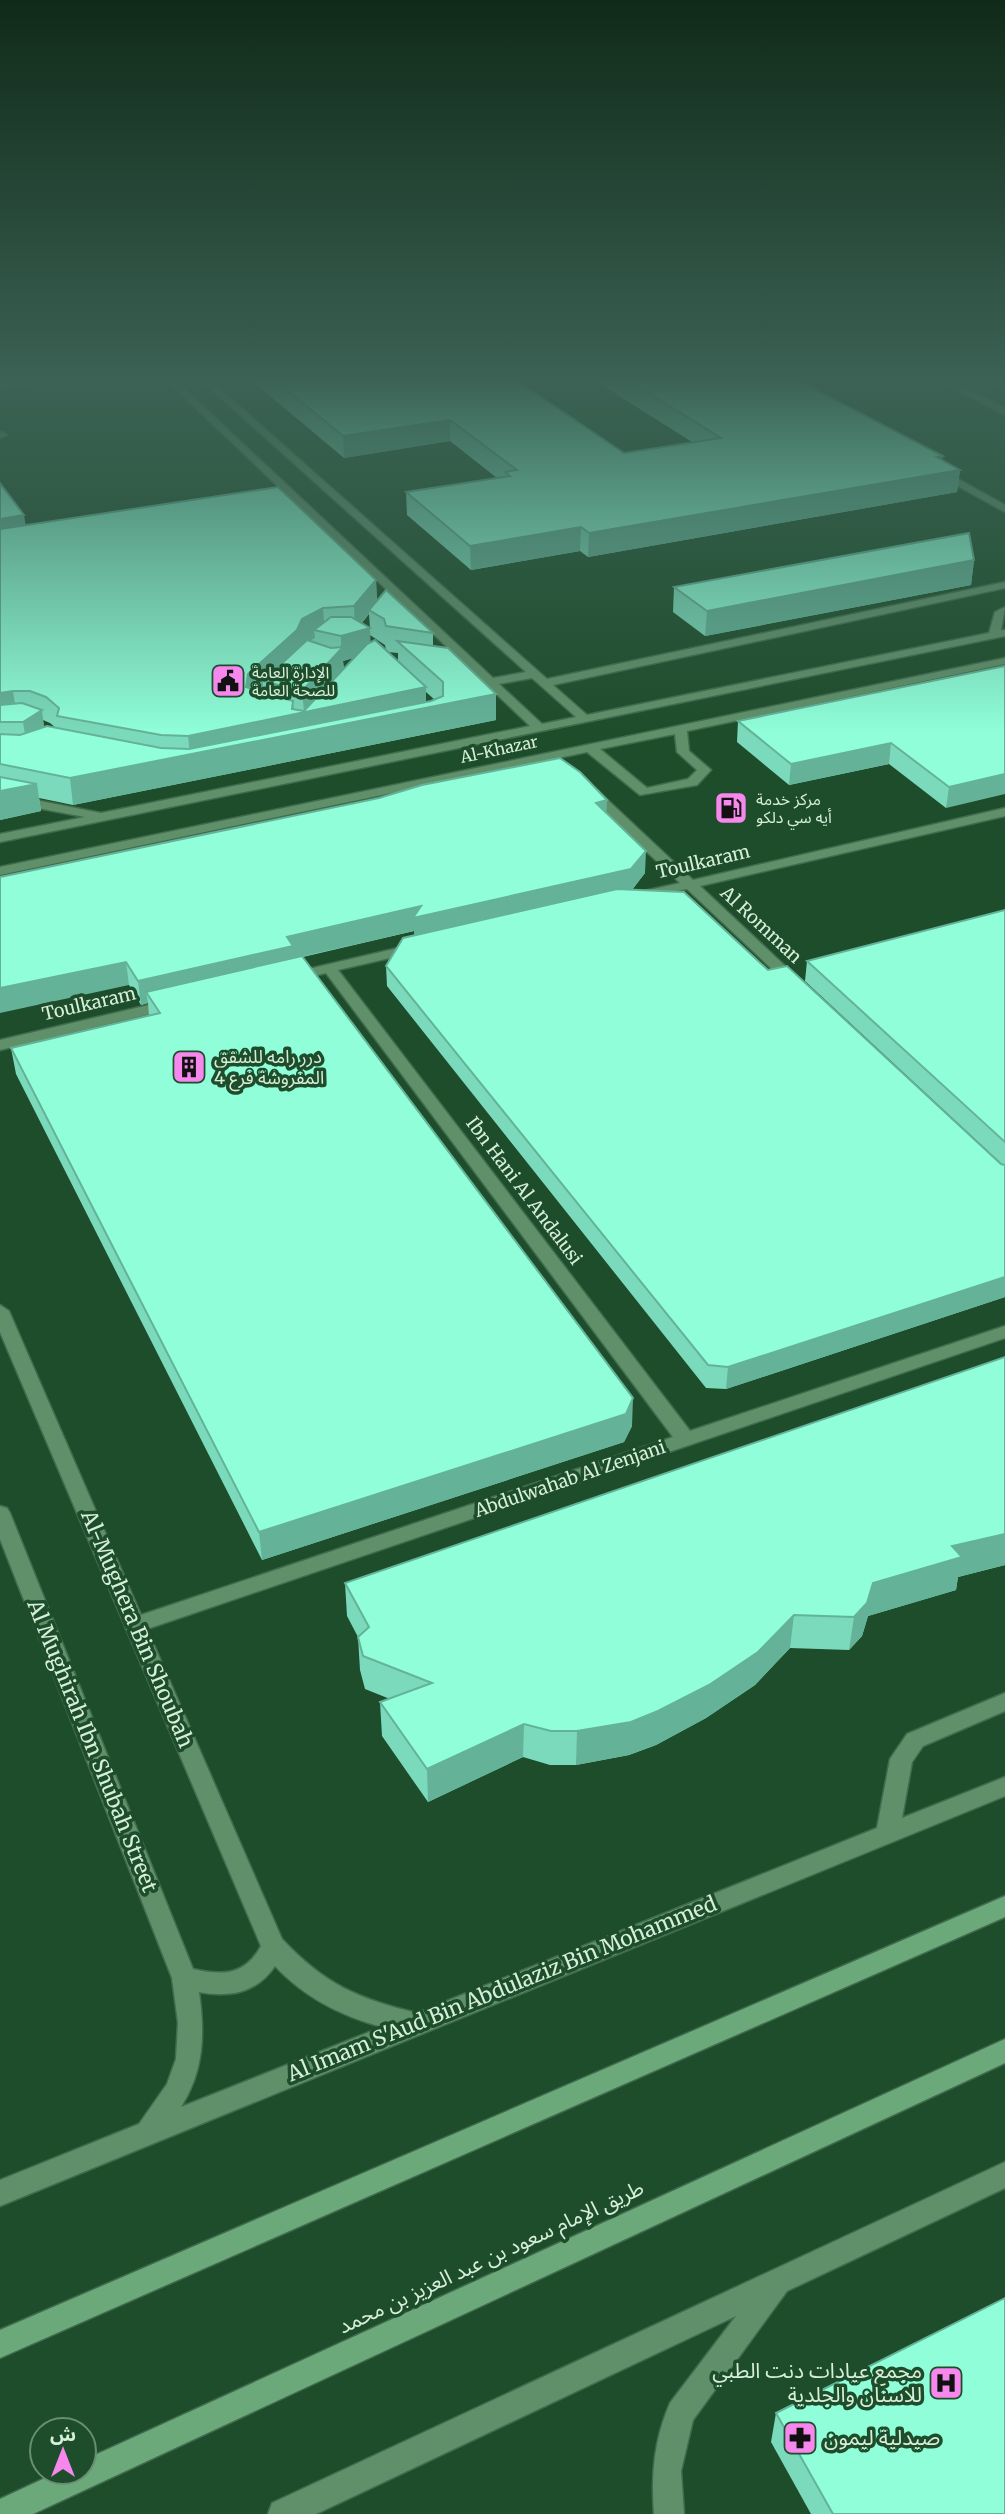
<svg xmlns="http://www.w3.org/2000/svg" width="1005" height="2514" viewBox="0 0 1005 2514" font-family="Merriweather,'Noto Sans Arabic',serif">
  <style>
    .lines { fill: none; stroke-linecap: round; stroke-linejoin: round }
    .minor-casing { stroke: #406b4e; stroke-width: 3 }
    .major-casing { stroke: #406b4e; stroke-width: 3 }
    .minor { fill: #60906a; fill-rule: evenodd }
    .major { fill: #6ca97a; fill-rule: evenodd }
    .wall { fill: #7bdabb; fill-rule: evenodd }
    .shaded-wall { fill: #64b298 }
    .building { fill: #8ffed9; stroke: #64b298; stroke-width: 2 }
    .labels { text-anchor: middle; stroke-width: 7; stroke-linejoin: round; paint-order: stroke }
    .far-poi-label { font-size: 16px; fill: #d6efda; stroke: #1e4d2b; text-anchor: start }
    .far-street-label { font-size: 16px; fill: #d6efda; stroke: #1e4d2b }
    .street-label { font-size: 18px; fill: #d6efda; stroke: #1e4d2b }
    .poi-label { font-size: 18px; fill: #d6efda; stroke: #1e4d2b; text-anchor: start }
    .near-street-label { font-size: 21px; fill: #d6efda; stroke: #1e4d2b }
    .near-poi-label { font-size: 21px; fill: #d6efda; stroke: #1e4d2b; text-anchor: end }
  </style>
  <rect width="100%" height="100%" fill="#1e4d2b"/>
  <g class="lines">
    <defs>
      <g id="minor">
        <polygon points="32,380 55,380 0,389 0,383"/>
        <path d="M166,380H175L493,678L526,672L201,380H210L547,679L1005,582V588L553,685L587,715L989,633L995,612L1005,607L1001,630H1005V636L0,842V834L85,817L0,801V793L101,813L530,726ZM532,678L576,717L542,724L499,684Z"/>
        <polygon points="938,380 948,380 1005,408 1005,415"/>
        <polygon points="986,380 996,380 1005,384 1005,390"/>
        <polygon points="0,432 5,433 7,435 0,438"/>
        <polygon points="934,469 940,469 1005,505 1005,512 934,473"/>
        <path d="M1005,658V664L687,731L689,751L711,770L697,785L640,795L587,752L0,875V867ZM675,734L677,752L697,770L688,779L647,788L600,749Z"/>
        <polygon points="591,788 596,789 693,880 1005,808 1005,816 700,886 800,980 800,986 790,986 687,889 635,899 635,893 680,883 586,795 586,789"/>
        <path d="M415,944L420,945V951L338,970L690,1431L1005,1326V1338L147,1629L282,1939C324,1984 358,1999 417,2013L877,1828L890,1759L907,1734L1005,1693V1711L923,1746L912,1762L902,1818L1005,1777V1796L0,2206V2180L139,2124L167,2084L176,2059L178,2023L172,1978L0,1539V1506L7,1508L10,1513L193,1969C223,1976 245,1975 261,1946L0,1332V1305L9,1311L141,1615L673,1437L326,973L292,981L285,977L287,974ZM275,1966C304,1997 341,2016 382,2027L181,2107C204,2071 205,2034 199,1992C229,1998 257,1993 275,1966Z"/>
        <polygon points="170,1000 178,1005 175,1008 0,1050 0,1040"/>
        <path d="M1005,2162V2188L787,2291L693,2420L681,2471L684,2514H654C651,2474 654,2440 670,2403L736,2316L316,2514H268L272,2503Z"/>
      </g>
      <g id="major">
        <polygon points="1005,1896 1005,1917 0,2358 0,2330"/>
        <polygon points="1005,2039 1005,2063 33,2514 0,2514 0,2499 58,2472 84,2472 84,2460"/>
      </g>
    </defs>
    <!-- minor casing -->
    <use href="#minor" class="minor-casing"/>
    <!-- major casing -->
    <use href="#major" class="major-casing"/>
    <!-- minor -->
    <use href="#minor" class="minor"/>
    <!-- major -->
    <use href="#major" class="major"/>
  </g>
  <!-- wall -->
  <g class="wall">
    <polygon points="251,380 516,380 624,453 692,442 594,380 797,380 960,470 957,492 588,557 580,551 471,570 407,515 406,492 497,478 450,441 344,458"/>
    <path d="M0,483L26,526L376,580L377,601L433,633V646L496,694V720L73,805L39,798L41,811L0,820ZM369,614L370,628L362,623ZM370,635L385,645L386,650L370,642ZM388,652L398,653V661ZM353,658L344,669L343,661ZM426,692L435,700L426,702ZM43,720L50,723L56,728L44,727Z"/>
    <polygon points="974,560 971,585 705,636 673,612 674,587"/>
    <polygon points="1005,666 946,808 889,764 789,785 737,742 738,721"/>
    <polygon points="607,813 645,873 632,890 768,970 1002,1164 805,981 807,961 1005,910 1005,1297 726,1389 706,1388 387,986 386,966 414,936 414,931 303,957 632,1426 624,1442 262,1560 16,1074 11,1048 149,1016 148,1003 141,1005 129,985 0,877"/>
    <polygon points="1005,1357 1005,1565 958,1577 956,1590 868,1616 862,1636 849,1650 790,1648 755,1685 706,1718 656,1745 629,1755 576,1765 550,1765 523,1757 428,1802 382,1736 380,1702 390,1699 365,1689 360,1670 358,1637 347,1616 345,1583"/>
    <polygon points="776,2413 1005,2514 811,2514 771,2442"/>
  </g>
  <!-- shaded-wall -->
  <g class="shaded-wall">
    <polygon points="450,420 450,441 344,458 343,436"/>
    <polygon points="943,456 940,473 960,470 957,492 588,557 589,533"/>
    <polygon points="24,515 28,539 0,543 0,519"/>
    <polygon points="581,527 580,551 471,570 470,546"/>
    <polygon points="974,560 971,585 705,636 707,611"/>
    <polygon points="376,580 377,605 369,610 369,614 355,631 354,606"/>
    <polygon points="323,608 325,632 314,630 315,638 304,644 263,681 263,688 250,700 246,687 248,674 302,619"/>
    <polygon points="370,628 371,653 343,661 344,673 426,687 426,707 496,694 496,720 73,805 70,778 190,754 188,736 292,709 293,701 294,714 304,712 302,691 341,648 341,636"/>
    <polygon points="13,691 17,717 0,720 0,693"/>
    <polygon points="42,710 45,736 27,748 23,722"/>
    <polygon points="891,743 889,764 789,785 791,764"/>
    <polygon points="1005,774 1005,794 946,808 949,787"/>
    <polygon points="37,784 41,811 0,820 0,791"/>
    <polygon points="607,800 606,822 596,803"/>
    <polygon points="646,851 645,873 630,892 414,942 414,931 146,992 148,1003 141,1005 138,981 287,937"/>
    <polygon points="126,962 129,985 0,1013 0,988"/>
    <polygon points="1005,1277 1005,1297 726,1389 728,1367"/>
    <polygon points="633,1398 632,1426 624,1442 262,1560 259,1532"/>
    <polygon points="1005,1534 1005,1565 958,1577 956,1590 868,1616 862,1636 849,1650 854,1617 873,1583 952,1546"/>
    <polygon points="794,1615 790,1648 755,1685 706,1718 656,1745 629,1755 576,1765 577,1731"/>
    <polygon points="524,1724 523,1757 428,1802 427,1769"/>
  </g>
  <!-- building -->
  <g class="building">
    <polygon points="275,380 516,380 624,453 721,438 628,380 797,380 943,456 937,457 960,470 589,533 581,527 470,546 406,492 510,476 505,472 517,470 450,420 343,436"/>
    <polygon points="0,483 24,515 0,519"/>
    <polygon points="278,487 376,580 354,606 323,608 302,619 297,630 248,674 246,687 293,701 292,709 304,711 367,644 375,640 426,687 188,736 161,735 57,716 59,708 46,697 30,691 13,691 0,693 0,529"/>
    <polygon points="969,533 974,560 707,611 674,587"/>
    <polygon points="386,590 433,633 386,626 384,619 369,610"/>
    <polygon points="331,617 351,617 370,628 341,636 314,630"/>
    <polygon points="307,640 331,648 343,647 302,691 263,681"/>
    <polygon points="397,641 448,648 496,694 70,778 0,764 0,734 20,735 47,726 161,748 189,749 431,701 443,696 443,682"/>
    <polygon points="1005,666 1005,774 949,787 891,743 791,764 738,721"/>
    <polygon points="22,703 42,710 23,722 0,722 0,705"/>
    <polygon points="560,758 580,772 607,800 596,803 646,851 631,869 413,918 421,906 343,924 287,937 293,946 138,981 126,962 0,988 0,877 379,798 422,785"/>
    <polygon points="0,777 37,784 0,791"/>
    <polygon points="617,889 684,892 768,970 787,966 1001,1164 1005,1165 1005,1277 728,1367 708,1365 386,966 403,938"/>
    <polygon points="1005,910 1005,1142 807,961"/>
    <polygon points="302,956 633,1398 626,1414 259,1532 11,1048 160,1013 146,992"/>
    <polygon points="1005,1357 1005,1534 952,1546 962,1557 873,1583 867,1603 854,1617 794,1615 758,1652 709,1685 658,1711 631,1722 577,1731 551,1731 524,1724 427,1769 380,1702 432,1683 363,1656 358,1637 369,1627 345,1583"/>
    <polygon points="1005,2298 1005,2514 833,2514 776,2413"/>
  </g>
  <!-- sky -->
  <linearGradient id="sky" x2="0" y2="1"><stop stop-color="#102a18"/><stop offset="0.52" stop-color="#3b6255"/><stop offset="1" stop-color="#3b6255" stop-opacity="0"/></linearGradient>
  <rect width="1005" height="732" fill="url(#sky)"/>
  <!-- icons -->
  <defs>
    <symbol id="civic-square" viewBox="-11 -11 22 22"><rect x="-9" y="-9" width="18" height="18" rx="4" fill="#f688ed" stroke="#1e4d2b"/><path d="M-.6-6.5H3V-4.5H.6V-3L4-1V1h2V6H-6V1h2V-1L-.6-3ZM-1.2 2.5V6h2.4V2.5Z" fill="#111"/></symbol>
    <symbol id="fuel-square" viewBox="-11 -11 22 22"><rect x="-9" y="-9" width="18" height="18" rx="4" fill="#f688ed" stroke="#1e4d2b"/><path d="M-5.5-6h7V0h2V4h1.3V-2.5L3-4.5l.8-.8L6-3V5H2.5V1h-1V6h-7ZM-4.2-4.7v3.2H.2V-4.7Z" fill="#111"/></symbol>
    <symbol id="building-square" viewBox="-11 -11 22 22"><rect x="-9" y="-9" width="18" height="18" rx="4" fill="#f688ed" stroke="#1e4d2b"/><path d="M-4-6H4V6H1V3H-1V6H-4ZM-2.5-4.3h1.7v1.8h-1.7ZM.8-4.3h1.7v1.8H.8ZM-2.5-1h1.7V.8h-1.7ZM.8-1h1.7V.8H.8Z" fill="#111"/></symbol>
    <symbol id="hospital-square" viewBox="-11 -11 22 22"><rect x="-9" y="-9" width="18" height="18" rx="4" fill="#f688ed" stroke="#1e4d2b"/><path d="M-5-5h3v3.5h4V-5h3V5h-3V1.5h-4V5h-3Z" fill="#111"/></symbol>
    <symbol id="pharmacy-square" viewBox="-11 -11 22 22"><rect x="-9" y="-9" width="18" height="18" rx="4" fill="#f688ed" stroke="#1e4d2b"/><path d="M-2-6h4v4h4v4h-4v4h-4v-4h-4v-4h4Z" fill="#111"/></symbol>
  </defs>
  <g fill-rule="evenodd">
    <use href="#civic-square" x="209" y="662" width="38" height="38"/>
    <use href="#fuel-square" x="712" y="789" width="38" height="38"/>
    <use href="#building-square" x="170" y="1048" width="38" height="38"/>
    <use href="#hospital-square" x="927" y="2364" width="38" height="38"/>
    <use href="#pharmacy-square" x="781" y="2419" width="38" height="38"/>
  </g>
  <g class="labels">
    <!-- far-poi labels -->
    <g class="far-poi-label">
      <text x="252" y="678">الإدارة العامة<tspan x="252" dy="18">للصحة العامة</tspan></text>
      <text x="756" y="805">مركز خدمة<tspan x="756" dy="18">أيه سي دلكو</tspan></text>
    </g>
    <!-- far-street labels -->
    <g class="far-street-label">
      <text transform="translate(499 749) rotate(-12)" y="6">Al-Khazar</text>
    </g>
    <!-- street labels -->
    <g class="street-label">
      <text transform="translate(703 862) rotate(-13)" y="6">Toulkaram</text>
      <text transform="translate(761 925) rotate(43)" y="6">Al Romman</text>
      <text transform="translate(89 1004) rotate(-13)" y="6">Toulkaram</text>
      <text transform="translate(524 1191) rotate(53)" y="6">Ibn Hani Al Andalusi</text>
      <text transform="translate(570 1479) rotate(-19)" y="6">Abdulwahab Al Zenjani</text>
    </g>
    <!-- poi labels -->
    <g class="poi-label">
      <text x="214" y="1063">درر رامه للشقق<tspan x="214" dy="21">المفروشة فرع 4</tspan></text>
    </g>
    <!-- near-street labels -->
    <g class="near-street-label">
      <text transform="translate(137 1629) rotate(67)" y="7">Al-Mughera Bin Shoubah</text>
      <text transform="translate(92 1746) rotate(68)" y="7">Al Mughirah Ibn Shubah Street</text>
      <text transform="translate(502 1989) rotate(-22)" y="7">Al Imam S'Aud Bin Abdulaziz Bin Mohammed</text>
      <text transform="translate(491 2257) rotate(-25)" y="7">طريق الإمام سعود بن عبد العزيز بن محمد</text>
    </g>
    <!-- near-poi labels -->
    <g class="near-poi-label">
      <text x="922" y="2378">مجمع عيادات دنت الطبي<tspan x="922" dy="24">للاسنان والجلدية</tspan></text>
      <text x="824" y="2445" text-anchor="start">صيدلية ليمون</text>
    </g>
  </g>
  <!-- north arrow -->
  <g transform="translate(63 2451)"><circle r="33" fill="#1e4d2b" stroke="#688e71" stroke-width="2"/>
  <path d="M0-5L12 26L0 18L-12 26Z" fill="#f688ed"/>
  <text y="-10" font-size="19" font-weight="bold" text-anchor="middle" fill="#d6efda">ش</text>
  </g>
</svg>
